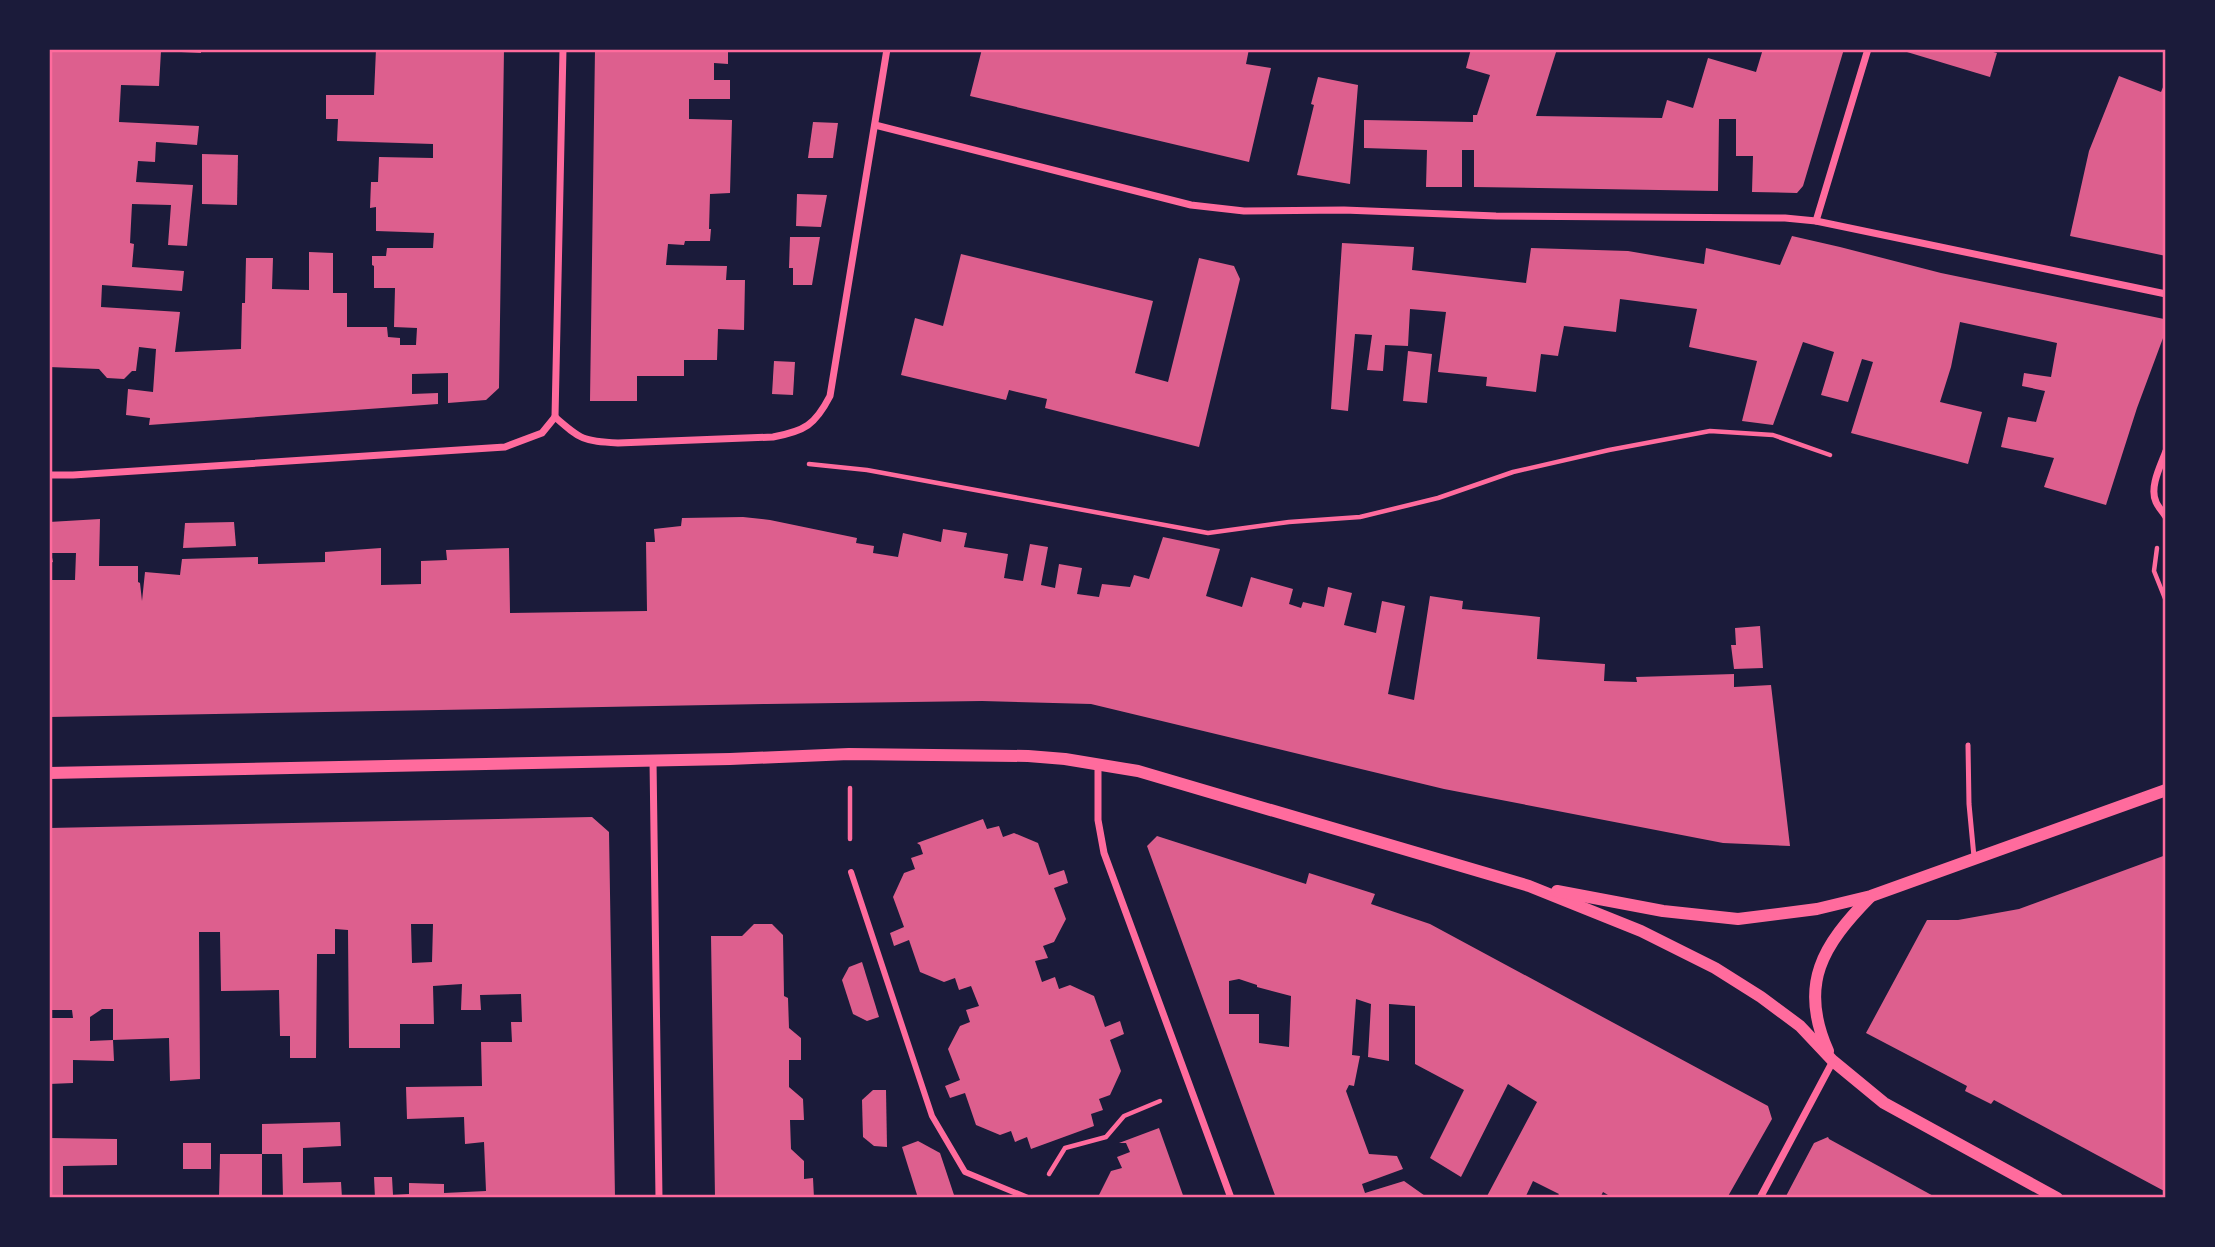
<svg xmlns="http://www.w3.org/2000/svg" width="2215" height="1247" viewBox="0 0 2215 1247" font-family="'Playfair Display',serif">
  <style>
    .building { fill: #dd5f8e; fill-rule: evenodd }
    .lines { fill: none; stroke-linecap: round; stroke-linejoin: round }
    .path { stroke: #ff6b9d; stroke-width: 4.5 }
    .service { stroke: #ff6b9d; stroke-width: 5 }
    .pedestrian { stroke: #ff6b9d; stroke-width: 6 }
    .minor { stroke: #ff6b9d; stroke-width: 7 }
    .tertiary { stroke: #ff6b9d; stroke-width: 12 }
    .neatline { fill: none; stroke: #ff6b9d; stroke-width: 2.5 }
  </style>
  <rect width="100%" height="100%" fill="#1b1b3a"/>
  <!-- building -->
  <g class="building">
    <polygon points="49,49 201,49 201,53 161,51 159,86 121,85 119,122 199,126 197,145 156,142 155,162 138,161 136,182 193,185 187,246 168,245 171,205 132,204 130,243 134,244 132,267 184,271 182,291 102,285 101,307 180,312 175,352 241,349 242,303 245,303 246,258 273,258 272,289 309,290 309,252 333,253 333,293 347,293 347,327 387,327 388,337 400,338 400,345 416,345 417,328 394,327 395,288 374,288 374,266 372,265 372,256 386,256 387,248 433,248 434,233 376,231 376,207 370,208 371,182 378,182 379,157 433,158 433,144 337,141 338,119 326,119 326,95 374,95 376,49 504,49 499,388 486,400 448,403 448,373 412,374 412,394 438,393 438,404 149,425 150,418 126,415 128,389 153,392 156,349 139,347 136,371 132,371 124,379 107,378 99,369 49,367"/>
    <polygon points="595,49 728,49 728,64 714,63 714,80 730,80 730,99 689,99 689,119 732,120 730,193 710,194 709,229 711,229 710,241 685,241 684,245 668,244 666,265 727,266 726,280 745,280 744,330 718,329 717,360 684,360 684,376 637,376 637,401 590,401"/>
    <polygon points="982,49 1249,49 1246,64 1271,68 1249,162 970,96"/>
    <polygon points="1471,49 1557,49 1536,116 1662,118 1667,100 1693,108 1708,58 1756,72 1763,49 1844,49 1803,186 1797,193 1752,192 1753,156 1736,156 1736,119 1719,119 1718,191 1474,187 1474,150 1462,150 1462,187 1426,187 1427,150 1364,148 1364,120 1473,122 1473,115 1477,115 1490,75 1466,68"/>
    <polygon points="1897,49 1982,49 1997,53 1990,77"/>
    <polygon points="2119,76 2161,92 2166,80 2166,256 2070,236 2089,151"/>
    <polygon points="1318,77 1358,85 1350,184 1297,175 1314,105 1311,104"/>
    <polygon points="813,122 838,123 833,158 808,158"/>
    <polygon points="202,154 238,155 237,205 202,204"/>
    <polygon points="797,194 827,195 821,227 796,226"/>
    <polygon points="1792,236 1840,247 1941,273 2164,319 2166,330 2137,408 2106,505 2044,487 2054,458 2001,447 2008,417 2036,422 2045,391 2022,386 2024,373 2051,377 2057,343 1960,322 1951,367 1940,402 1982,412 1968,464 1851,433 1873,362 1862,359 1848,402 1821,395 1834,352 1803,342 1773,425 1742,421 1757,361 1689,347 1697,309 1620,299 1616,332 1564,326 1558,356 1541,354 1536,392 1486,386 1487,377 1438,372 1446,312 1410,309 1408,346 1385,345 1383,371 1367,370 1372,335 1355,334 1348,411 1331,409 1342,243 1414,247 1412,270 1526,283 1531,248 1628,251 1704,264 1706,248 1780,265"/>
    <polygon points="790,237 820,237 812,285 793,285 793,268 789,268"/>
    <polygon points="961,254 1153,301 1135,373 1168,382 1199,258 1234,266 1240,279 1199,447 1045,408 1047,399 1009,390 1006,400 901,375 915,318 943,326"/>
    <polygon points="1408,351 1432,354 1427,403 1403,401"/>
    <polygon points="774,361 795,362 793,395 772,394"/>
    <polygon points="743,517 770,520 857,538 856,543 874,546 873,553 898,557 903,533 941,542 943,529 967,533 964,547 1008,554 1004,578 1023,581 1030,544 1048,547 1041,585 1055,588 1059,564 1082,568 1077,594 1099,597 1102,584 1130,587 1134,575 1149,579 1163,537 1220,549 1206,596 1242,607 1251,577 1293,589 1289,604 1301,608 1303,602 1324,607 1328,587 1352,593 1344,625 1376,633 1382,601 1405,606 1388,694 1414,700 1430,596 1463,601 1462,609 1540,617 1537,659 1605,664 1604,681 1637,682 1636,677 1734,674 1734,687 1771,685 1790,846 1723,843 1444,789 1091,704 982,701 767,704 49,717 49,580 75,580 76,553 51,553 53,562 49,563 49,522 100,519 99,566 138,566 138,582 140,583 142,601 145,572 180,575 182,559 258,557 258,564 325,562 325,552 381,548 381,585 421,584 421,561 447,560 446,550 509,548 510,613 647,611 646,542 655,542 654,529 681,526 682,518"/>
    <polygon points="234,522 236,546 183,548 185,523"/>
    <polygon points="1760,626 1763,668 1734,669 1731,645 1736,645 1735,628"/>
    <path d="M592,817L609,832L615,1198H375L374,1177H392L393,1195L409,1194V1183L444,1184V1193L486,1191L484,1142L465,1144L464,1117L407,1119L406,1087L482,1086L481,1042H512L511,1022H522L521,994L480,995L481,1010H461L462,984L433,986L434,1024H400V1048H349L348,930L335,929V954H317L316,1058H290V1036H280L279,990L221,991L220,932H199L200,1079L170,1081L169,1038L113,1040V1009H102L90,1017V1041L113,1040L114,1061L73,1060V1083L49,1084V1018H73L72,1010H49V828ZM411,924H433L432,962L412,963Z"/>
    <polygon points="983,819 987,829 999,826 1003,837 1014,833 1038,843 1049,875 1064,870 1066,876 1068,883 1054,888 1066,919 1054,942 1043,946 1048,958 1035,961 1042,982 1055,977 1059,989 1070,985 1094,996 1105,1027 1120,1021 1124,1034 1110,1040 1121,1071 1110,1095 1099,1099 1103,1110 1091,1114 1094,1126 1031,1149 1027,1137 1015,1142 1011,1131 1000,1135 976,1125 965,1093 950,1098 945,1086 960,1080 948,1049 960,1026 970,1022 966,1010 979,1006 971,986 959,990 955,978 944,982 920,972 909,940 894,946 890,933 904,927 893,897 904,873 915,869 911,858 923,854 920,845 917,843"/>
    <path d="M1157,836L1306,884L1309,873L1375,894L1371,904L1430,924L1768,1106L1772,1119L1727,1198H1613L1603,1192L1600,1198H1556L1559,1194L1533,1181L1525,1198H1486L1537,1102L1508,1084L1461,1177L1430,1158L1464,1090L1415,1064V1006L1389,1004V1061L1368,1057L1371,1004L1356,999L1352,1055L1360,1056L1354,1086L1349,1085L1346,1091L1369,1154L1397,1156L1403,1169L1362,1184L1365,1193L1404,1181L1428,1198H1276L1147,846ZM1239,979L1257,985V987L1291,996L1289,1047L1259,1043V1014H1229V981Z"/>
    <polygon points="2166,855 2166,1192 1994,1100 1991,1104 1965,1091 1967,1086 1866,1033 1927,920 1958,920 2019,909"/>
    <polygon points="754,924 772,924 783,935 784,996 788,998 789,1028 801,1038 801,1060 789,1060 789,1087 803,1099 804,1120 790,1120 791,1149 804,1161 804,1179 813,1178 814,1198 715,1198 711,936 742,936"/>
    <polygon points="862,962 879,1017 867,1021 853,1014 842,980 849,967"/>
    <polygon points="873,1090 886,1090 887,1147 874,1146 863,1137 862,1100"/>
    <polygon points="340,1122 341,1146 303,1148 303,1183 341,1182 342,1198 283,1198 282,1154 262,1154 262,1198 219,1198 220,1154 262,1154 262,1124"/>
    <polygon points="1159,1128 1184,1198 1101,1198 1099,1195 1111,1171 1122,1168 1117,1157 1130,1152 1126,1143 1119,1143"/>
    <polygon points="1828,1137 1829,1139 1937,1198 1785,1198 1814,1143"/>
    <polygon points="49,1138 117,1139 117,1165 63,1166 63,1198 49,1198"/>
    <polygon points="918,1141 940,1153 955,1198 918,1198 902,1147"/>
    <rect x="183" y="1143" width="28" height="26"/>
  </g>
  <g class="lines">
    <!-- path -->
    <g class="path">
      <polyline points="809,464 867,470 1208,533 1289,522 1360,517 1438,498 1513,472 1609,450 1710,431 1773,435 1830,455"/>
      <polyline points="2157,548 2154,571 2166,601"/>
      <polyline points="850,788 850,839"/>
      <polyline points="1049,1174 1065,1148 1106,1137 1124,1116 1160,1101"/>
    </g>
    <!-- service -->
    <polyline class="service" points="1968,745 1969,804 1974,857"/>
    <!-- pedestrian -->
    <polyline class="pedestrian" points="851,872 932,1116 965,1172 1028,1198"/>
    <!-- minor -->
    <g class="minor">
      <polyline points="875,125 1191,205 1244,211 1344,210 1496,216 1785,218 1816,221 2166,294"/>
      <polyline points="1816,221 1868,49"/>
      <path d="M555,417C581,440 583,441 618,443L773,437C805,431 815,425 830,396L887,49"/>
      <polyline points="555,417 563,49"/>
      <path d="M2166,451C2161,465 2149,487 2156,502C2158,507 2163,512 2166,517"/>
      <polyline points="49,475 73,475 505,447 542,433 555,417"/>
      <polyline points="653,760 659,1198"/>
      <polyline points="1098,764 1098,820 1104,853 1231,1198"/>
      <polyline points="1760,1198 1833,1061"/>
    </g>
    <!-- tertiary -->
    <g class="tertiary">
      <polyline points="49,773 730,759 849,754 1028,756 1065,759 1138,771 1529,886 1641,931 1715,968 1761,997 1800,1026 1833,1061 1884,1103 2057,1198"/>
      <polyline points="1557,891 1663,911 1738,919 1817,909 1871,896 2166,790"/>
      <path d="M1828,1051C1798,984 1823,945 1870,897"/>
    </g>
  </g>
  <!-- border -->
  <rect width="2215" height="1247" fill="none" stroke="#1b1b3a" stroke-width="102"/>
  <rect x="51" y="51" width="2113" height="1145" class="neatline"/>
</svg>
